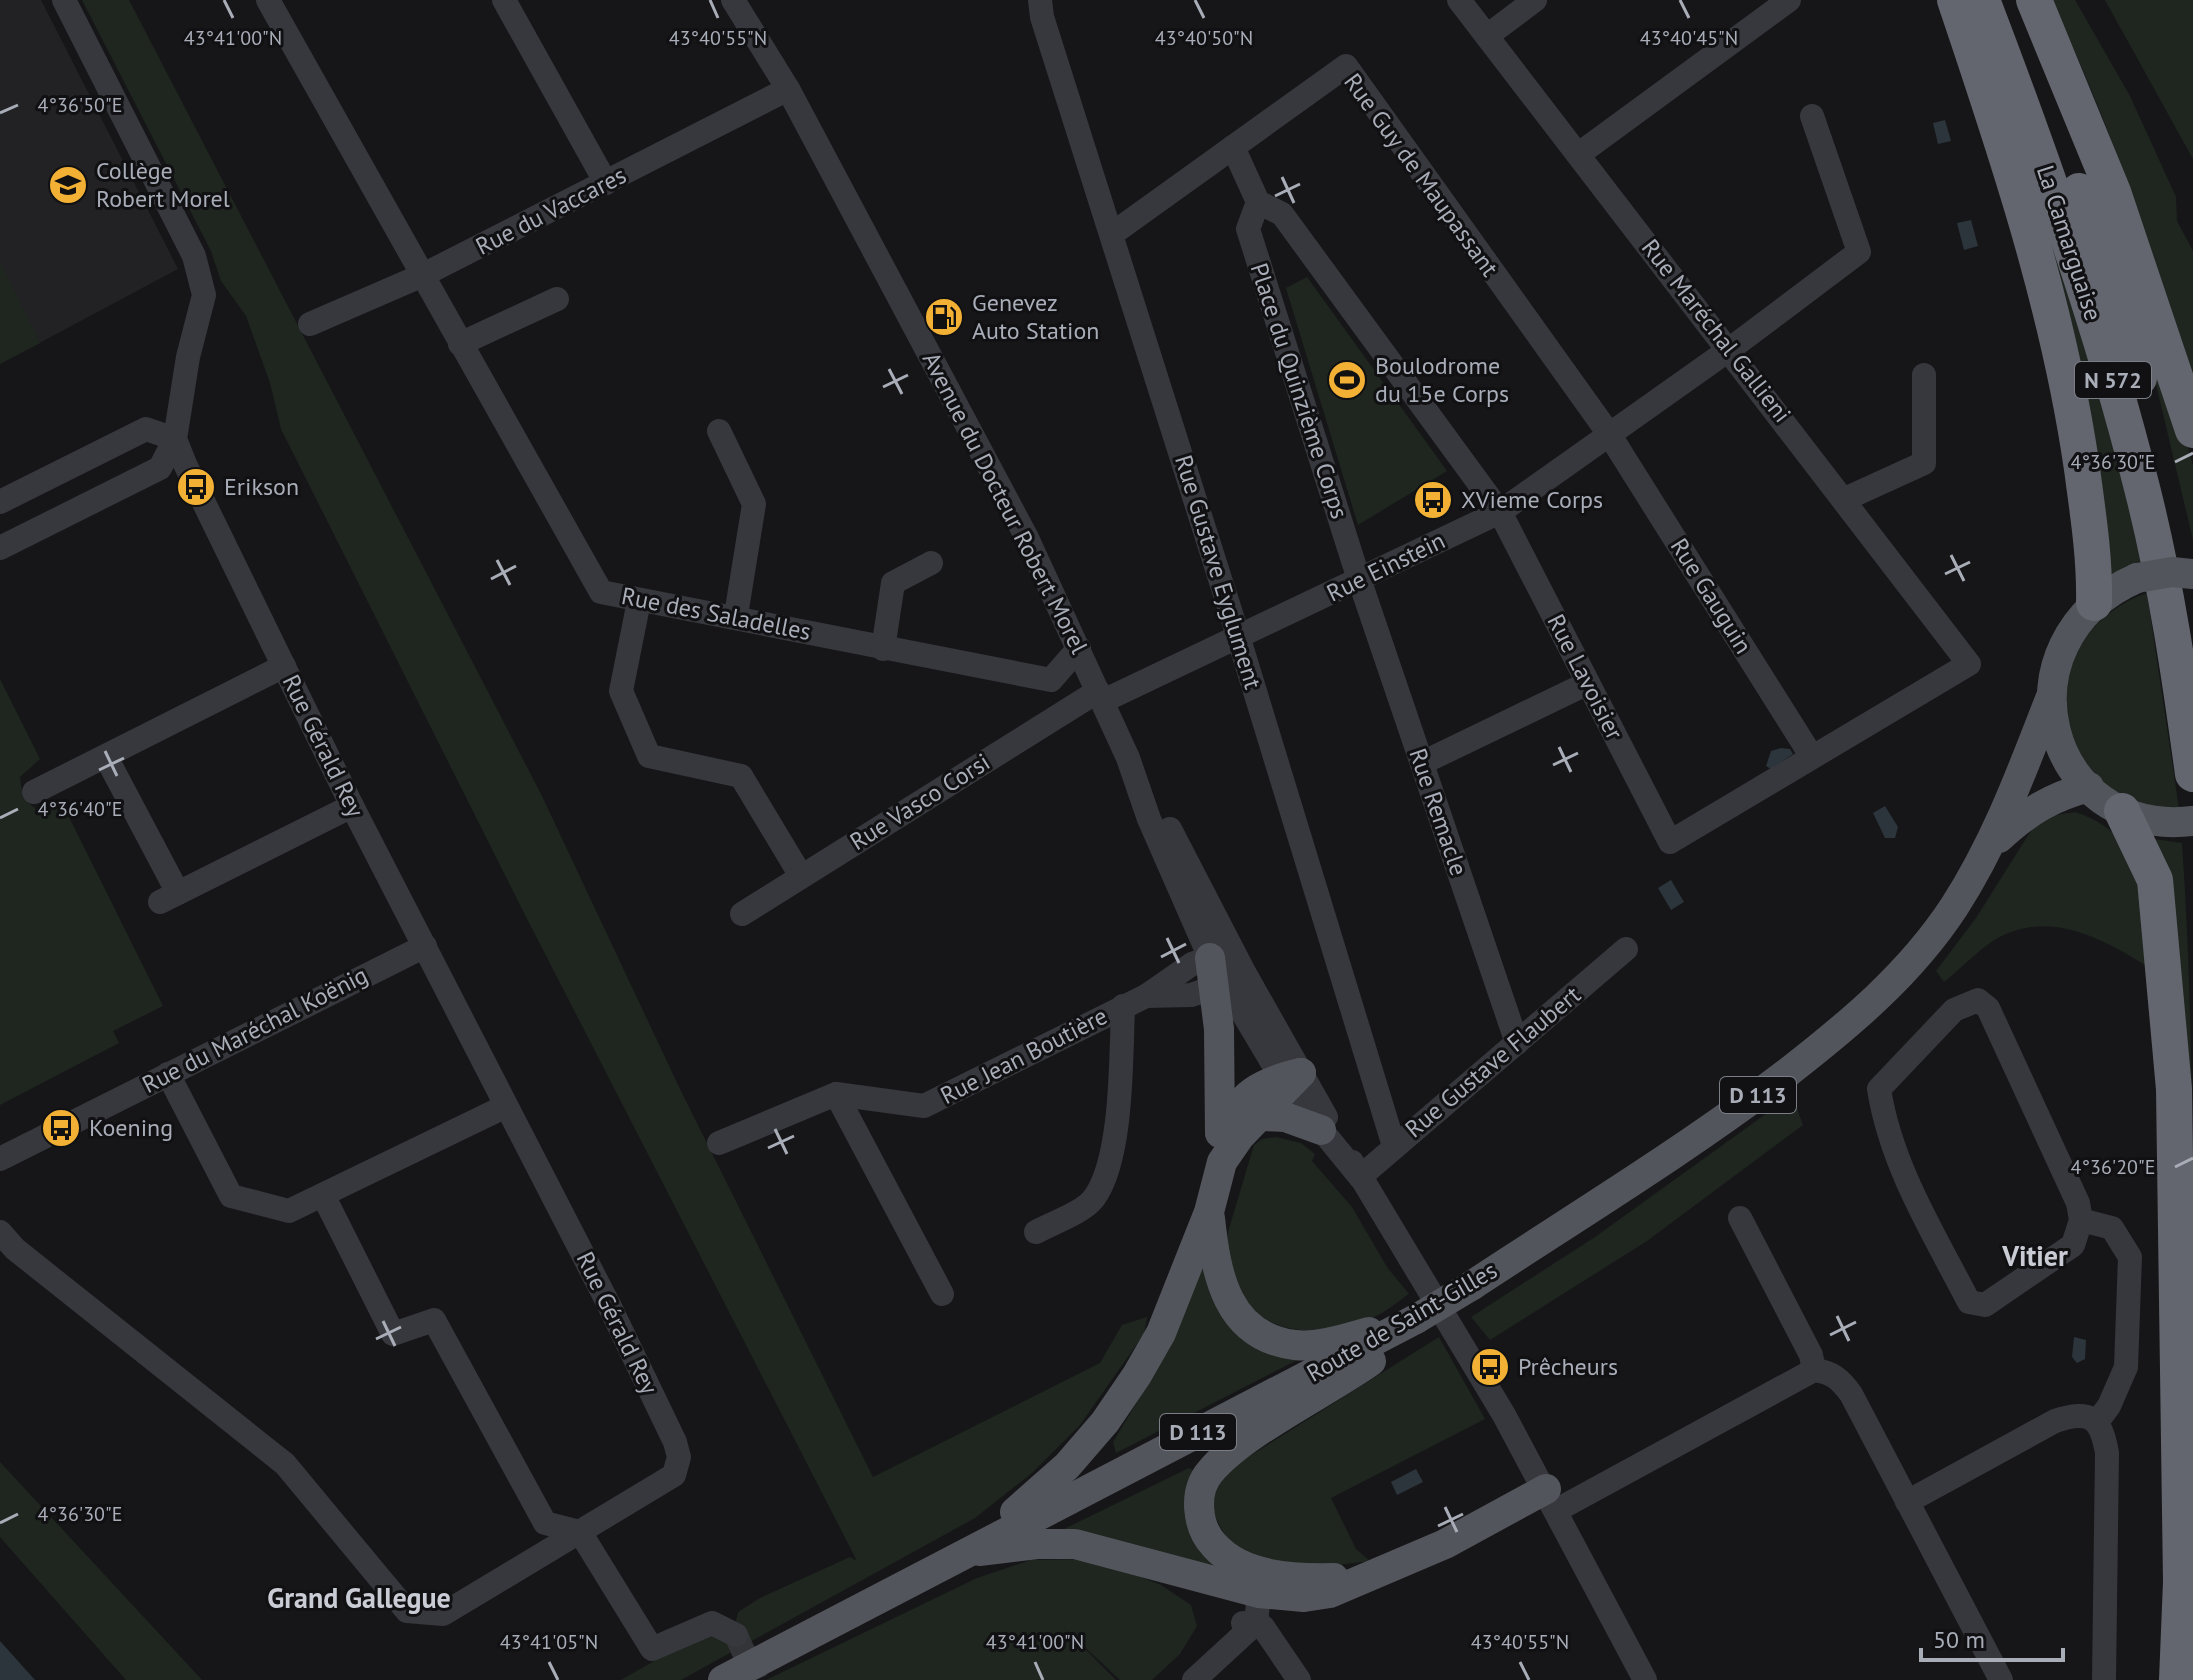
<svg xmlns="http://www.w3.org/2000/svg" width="2193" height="1680" viewBox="0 0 2193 1680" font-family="'PT Sans',sans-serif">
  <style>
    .built { fill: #222225 }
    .green { fill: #1e261f }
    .water { fill: #2c353c }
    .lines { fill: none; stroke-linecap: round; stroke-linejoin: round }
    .minor-tunnel { stroke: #333438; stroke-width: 24; stroke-dasharray: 24 12; stroke-linecap: butt }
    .minor { stroke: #37383d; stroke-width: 24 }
    .major { stroke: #53555c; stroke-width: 30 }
    .highway { stroke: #63666e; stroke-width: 36 }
    .major-bridge { stroke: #53555c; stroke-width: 30 }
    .ticks { fill: none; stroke: #a8adb8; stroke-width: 3 }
    .labels { text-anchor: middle; stroke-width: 6; stroke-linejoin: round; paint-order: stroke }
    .shield { fill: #111113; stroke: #7b7e86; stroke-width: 2 }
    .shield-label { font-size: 22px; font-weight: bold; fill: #a8adb8 }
    .poi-label { font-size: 24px; fill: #a8adb8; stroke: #111113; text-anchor: start }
    .street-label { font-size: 24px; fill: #a8adb8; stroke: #111113 }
    .quarter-label { font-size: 28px; font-weight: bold; fill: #c9ccd4; stroke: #111113 }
    .ticks-label { font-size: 20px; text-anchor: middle; fill: #a8adb8; stroke: #111113; stroke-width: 6; stroke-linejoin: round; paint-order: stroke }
  </style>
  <rect width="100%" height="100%" fill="#161618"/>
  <!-- built -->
  <polygon class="built" points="0,0 41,0 178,269 0,364"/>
  <!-- green -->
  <g class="green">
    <polygon points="82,0 129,0 541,794 680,1089 873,1477 1100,1363 1122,1325 1147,1317 1144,1334 1080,1425 1032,1473 975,1518 681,1680 621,1680 661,1657 735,1625 738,1612 760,1598 850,1557 857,1561 522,909 281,429 270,383 246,316 221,281 211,251"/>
    <path d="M2051,0H2075L2130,96L2176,197L2177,221L2193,251V391C2155,257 2112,126 2051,0Z"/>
    <polygon points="2105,0 2193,0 2193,159"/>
    <polygon points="2012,124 2077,304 2142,560 2109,578"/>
    <polygon points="1,263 40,343 0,364 0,264"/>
    <polygon points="1307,277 1447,471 1358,525 1286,288"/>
    <polygon points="2150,359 2177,410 2193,465 2193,540"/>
    <path d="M2147,593L2179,809C2156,806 2134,804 2114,791C2032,735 2058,623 2147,593Z"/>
    <polygon points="0,679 40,759 20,777 23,798 38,811 63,805 163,1006 113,1031 119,1043 0,1105"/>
    <path d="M2075,812C2150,836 2144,903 2150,968C2104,940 2051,908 1996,939C1978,950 1961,969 1944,982L1936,971L1976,918L2032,829L2049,816Z"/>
    <path d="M2154,839L2182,843C2193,1003 2193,1167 2193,1328Z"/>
    <polygon points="1792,1095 1803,1125 1647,1241 1490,1340 1471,1317 1595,1237"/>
    <path d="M1276,1137L1301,1143L1315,1154L1312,1161L1352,1207L1387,1267L1409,1294C1397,1302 1385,1313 1372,1318C1325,1337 1254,1341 1236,1280C1232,1264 1225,1249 1228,1232L1254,1145L1262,1139Z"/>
    <polygon points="1200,1249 1206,1279 1303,1357 1116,1453 1113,1442 1140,1397"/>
    <path d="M1439,1337L1485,1419L1331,1498L1356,1549L1370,1561C1331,1566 1281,1572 1244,1553C1225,1544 1216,1519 1210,1500L1229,1469Z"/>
    <polygon points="0,1462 202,1680 126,1680 0,1537"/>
    <polygon points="1189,1468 1194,1471 1214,1567 1064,1529"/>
    <polygon points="1095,1559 1161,1585 1191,1605 1197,1626 1180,1654 1152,1680 1120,1680 1061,1625 1116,1680 766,1680 977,1578 1031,1560"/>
  </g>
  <!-- water -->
  <g class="water">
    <polygon points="1945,120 1951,141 1938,144 1933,123"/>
    <polygon points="1971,220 1978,246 1964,250 1957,223"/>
    <polygon points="1781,748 1790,749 1793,754 1771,769 1766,766 1771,751"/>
    <polygon points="1885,806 1898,827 1895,838 1885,838 1873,813"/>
    <polygon points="1671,880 1684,902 1671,910 1658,888"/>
    <polygon points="2074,1337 2086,1340 2085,1359 2077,1363 2072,1357"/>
    <polygon points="1416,1469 1423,1482 1397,1495 1391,1482"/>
    <polygon points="0,1641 35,1680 0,1680"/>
  </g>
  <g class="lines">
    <!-- minor-tunnel -->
    <polyline class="minor-tunnel" points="736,1635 756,1680"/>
    <!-- minor -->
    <g class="minor">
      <polyline points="268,0 601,592 1051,680 1079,648"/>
      <polyline points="504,0 606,183"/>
      <polyline points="733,0 788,89 1027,538 1128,758 1149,819 1210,958 1288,1089 1360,1177"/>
      <polyline points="1040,0 1042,17 1235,626 1394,1146"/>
      <polyline points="1487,36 1535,0"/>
      <polyline points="1233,147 1258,202 1282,214 1500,512 1670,842 1969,664 1459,0"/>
      <polyline points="1579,154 1789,0"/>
      <polyline points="1258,202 1248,229 1354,564 1517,1043"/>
      <polyline points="1112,234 1346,66 1609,434 1812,757"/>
      <polyline points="310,324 423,275 788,89"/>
      <polyline points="460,344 557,299"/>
      <polyline points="719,431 754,504 736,615"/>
      <polyline points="1845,499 1924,463 1924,375"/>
      <polyline points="0,502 146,429 175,439 160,468 0,548"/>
      <polyline points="639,601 621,691 649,756 741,776 801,876"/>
      <polyline points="883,649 893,583 931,563"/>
      <polyline points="1103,701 1500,512 1730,349 1859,252 1812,116"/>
      <polyline points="106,757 178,893"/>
      <polyline points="1422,763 1588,683"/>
      <polyline points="34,792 284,666"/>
      <polyline points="1170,829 1244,972 1326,1117"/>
      <polyline points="160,902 352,806"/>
      <polyline points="742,914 1098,691"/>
      <polyline points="1146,996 1191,995 1228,983"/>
      <path d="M1978,1000L1988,1008L2078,1203L2081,1220L2073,1245L1985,1305L1969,1302C1934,1234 1891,1166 1879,1089L1954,1010Z"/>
      <polyline points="168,1074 231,1196 289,1211 506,1106"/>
      <polyline points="836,1094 942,1294"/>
      <polyline points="719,1143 836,1094 924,1106 1146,996 1192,964 1210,958 1225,961"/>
      <polyline points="0,1159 425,946"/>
      <polyline points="1352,1162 1504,1415 1645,1680"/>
      <polyline points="1360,1177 1626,949"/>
      <polyline points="323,1195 393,1334 434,1320 545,1523 580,1532 652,1649 712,1623 736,1635"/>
      <polyline points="1740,1218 1811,1355 1814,1370"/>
      <polyline points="2081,1220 2112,1228 2130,1257 2126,1367 2109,1406 2097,1422"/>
      <polyline points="0,1232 15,1249 285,1464 407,1611 443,1614 674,1475 679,1457 675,1442 609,1305 352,806 185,464 175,439 188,357 204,295 194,256 64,0"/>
      <path d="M1036,1232C1052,1223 1083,1213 1094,1198C1123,1159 1121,1055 1123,1006"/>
      <path d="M1907,1502L2055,1421C2091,1409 2101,1418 2107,1453L2104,1680"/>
      <path d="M1557,1510L1814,1370C1832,1372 1840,1379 1851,1394L2001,1680"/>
      <polyline points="1243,1623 1263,1627 1299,1680"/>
      <polyline points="1194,1680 1256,1623 1259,1593 1253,1577"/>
    </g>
    <!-- major -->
    <g class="major">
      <path d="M2137,578C1993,641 2045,839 2193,821"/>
      <path d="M1999,838C2027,812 2051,797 2089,787"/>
      <polyline points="1210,958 1219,1029 1220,1133"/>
      <polyline points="1263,1116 1285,1117 1321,1130"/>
      <path d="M1220,1132C1243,1094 1257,1083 1301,1073"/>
      <path d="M1210,1218C1216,1275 1227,1337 1295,1345C1318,1348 1347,1338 1369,1332"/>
      <path d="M1471,1286C1577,1216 1686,1150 1787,1073C1850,1024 1910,974 1954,907C1996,842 2022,771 2050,699"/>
      <polyline points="1015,1512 1067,1466 1105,1422 1137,1375 1161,1333 1209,1212 1222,1162 1240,1136 1301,1073"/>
      <polyline points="979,1551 1037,1544 1075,1544 1259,1593 1304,1597 1330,1593 1445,1544 1546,1489"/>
      <path d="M1334,1578C1294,1579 1242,1577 1214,1545C1197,1527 1193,1492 1210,1472C1242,1433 1326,1393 1371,1361"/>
      <polyline points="723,1680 1416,1319"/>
    </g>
    <!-- highway -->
    <g class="highway">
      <path d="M1955,0C2007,154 2059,309 2082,469C2088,514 2095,558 2094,603"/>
      <path d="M1982,0C2043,160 2100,321 2142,488C2166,582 2180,678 2193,774"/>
      <polyline points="2034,0 2113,192 2193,430"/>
      <polyline points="2079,191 2139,378"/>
      <polyline points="2122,811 2155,880 2174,1089 2181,1582 2177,1680"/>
    </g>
    <!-- major-bridge -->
    <g class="major-bridge">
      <polyline points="2137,578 2172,572 2193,574"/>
      <polyline points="1416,1319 1471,1286"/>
    </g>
  </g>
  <!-- ticks -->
  <path class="ticks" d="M224,0L233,18M710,0L718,18M1195,0L1204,18M1680,0L1689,18M0,113L18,105M1282,177L1294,203M1275,196L1300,184M889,369L902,394M883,387L908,375M2175,462L2193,453M1951,555L1964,581M497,560L510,585M1945,574L1970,562M491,579L516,566M1559,747L1571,772M105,751L117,776M1553,765L1578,753M99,770L124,758M0,818L18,809M1167,938L1179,963M1161,957L1186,944M775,1129L787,1154M768,1148L794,1136M2175,1167L2193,1158M1837,1316L1849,1341M383,1321L395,1346M1830,1335L1856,1322M376,1339L401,1327M1445,1507L1457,1532M0,1523L18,1514M1438,1526L1463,1514M549,1662L558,1680M1035,1662L1043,1680M1520,1662L1529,1680"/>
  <!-- icons -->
  <defs>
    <symbol id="school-disc" viewBox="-11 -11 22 22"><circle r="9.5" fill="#f2b134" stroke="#111113"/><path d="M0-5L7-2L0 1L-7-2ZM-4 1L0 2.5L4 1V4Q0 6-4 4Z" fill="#111"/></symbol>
    <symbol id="fuel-disc" viewBox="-11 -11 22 22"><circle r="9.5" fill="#f2b134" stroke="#111113"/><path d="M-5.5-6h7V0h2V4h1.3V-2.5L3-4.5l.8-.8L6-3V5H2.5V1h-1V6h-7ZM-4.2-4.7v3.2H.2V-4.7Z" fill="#111"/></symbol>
    <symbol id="stadium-disc" viewBox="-11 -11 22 22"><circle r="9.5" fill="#f2b134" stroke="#111113"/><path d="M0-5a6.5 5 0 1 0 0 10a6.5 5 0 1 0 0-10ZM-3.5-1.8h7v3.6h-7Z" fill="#111"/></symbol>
    <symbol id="bus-disc" viewBox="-11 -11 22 22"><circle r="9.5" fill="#f2b134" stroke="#111113"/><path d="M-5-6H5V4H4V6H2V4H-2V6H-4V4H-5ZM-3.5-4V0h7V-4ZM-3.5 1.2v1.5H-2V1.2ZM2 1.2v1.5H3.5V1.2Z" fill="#111"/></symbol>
  </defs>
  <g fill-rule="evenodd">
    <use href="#school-disc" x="46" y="163" width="44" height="44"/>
    <use href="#fuel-disc" x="922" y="295" width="44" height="44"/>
    <use href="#stadium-disc" x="1325" y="358" width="44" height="44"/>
    <use href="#bus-disc" x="174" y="465" width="44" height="44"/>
    <use href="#bus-disc" x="1411" y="478" width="44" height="44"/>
    <use href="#bus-disc" x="39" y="1106" width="44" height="44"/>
    <use href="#bus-disc" x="1468" y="1345" width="44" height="44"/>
  </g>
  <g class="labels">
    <!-- shield labels -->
    <g class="shield">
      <rect x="2075" y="362" width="76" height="36" rx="6"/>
      <rect x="1720" y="1077" width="76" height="36" rx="6"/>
      <rect x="1160" y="1414" width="76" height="36" rx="6"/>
    </g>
    <g class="shield-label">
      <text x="2113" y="388">N 572</text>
      <text x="1758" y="1103">D 113</text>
      <text x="1198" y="1440">D 113</text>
    </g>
    <!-- poi labels -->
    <g class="poi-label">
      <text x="96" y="179">Collège<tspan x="96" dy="28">Robert Morel</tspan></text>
      <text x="972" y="311">Genevez<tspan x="972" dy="28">Auto Station</tspan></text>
      <text x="1375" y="374">Boulodrome<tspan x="1375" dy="28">du 15e Corps</tspan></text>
      <text x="224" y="495">Erikson</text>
      <text x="1461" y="508">XVieme Corps</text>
      <text x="89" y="1136">Koening</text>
      <text x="1518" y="1375">Prêcheurs</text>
    </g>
    <!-- street labels -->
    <g class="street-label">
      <text transform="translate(1421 175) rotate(54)" y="8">Rue Guy de Maupassant</text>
      <text transform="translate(551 211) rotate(-27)" y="8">Rue du Vaccares</text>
      <text transform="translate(2069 243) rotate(72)" y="8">La Camarguaise</text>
      <text transform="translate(1716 331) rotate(52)" y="8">Rue Maréchal Gallieni</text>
      <text transform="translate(1299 391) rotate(72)" y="8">Place du Quinzième Corps</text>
      <text transform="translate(1005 503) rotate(63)" y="8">Avenue du Docteur Robert Morel</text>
      <text transform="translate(1386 567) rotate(-26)" y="8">Rue Einstein</text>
      <text transform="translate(1218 572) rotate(73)" y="8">Rue Gustave Eyglument</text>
      <text transform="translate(1711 596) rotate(58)" y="8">Rue Gauguin</text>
      <text transform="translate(716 614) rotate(11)" y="8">Rue des Saladelles</text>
      <text transform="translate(1585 677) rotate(63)" y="8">Rue Lavoisier</text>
      <text transform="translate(323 746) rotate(64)" y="8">Rue Gérald Rey</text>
      <text transform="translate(920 802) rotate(-32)" y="8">Rue Vasco Corsi</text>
      <text transform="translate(1438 812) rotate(71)" y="8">Rue Remacle</text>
      <text transform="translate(255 1030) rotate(-27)" y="8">Rue du Maréchal Koënig</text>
      <text transform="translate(1024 1056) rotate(-27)" y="8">Rue Jean Boutière</text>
      <text transform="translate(1493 1062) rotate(-40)" y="8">Rue Gustave Flaubert</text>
      <text transform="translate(1402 1322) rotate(-30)" y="8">Route de Saint-Gilles</text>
      <text transform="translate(617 1323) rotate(64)" y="8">Rue Gérald Rey</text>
    </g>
    <!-- quarter labels -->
    <g class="quarter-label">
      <text x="2035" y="1266">Vitier</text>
      <text x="359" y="1608">Grand Gallegue</text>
    </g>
  </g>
  <g class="ticks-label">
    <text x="233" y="45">43°41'00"N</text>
    <text x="718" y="45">43°40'55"N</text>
    <text x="1204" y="45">43°40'50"N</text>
    <text x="1689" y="45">43°40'45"N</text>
    <text x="80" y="112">4°36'50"E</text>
    <text x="2113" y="469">4°36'30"E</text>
    <text x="80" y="816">4°36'40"E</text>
    <text x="2113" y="1174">4°36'20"E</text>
    <text x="80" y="1521">4°36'30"E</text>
    <text x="549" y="1649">43°41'05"N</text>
    <text x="1035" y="1649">43°41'00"N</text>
    <text x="1520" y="1649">43°40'55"N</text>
  </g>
  <!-- scale -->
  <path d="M1921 1648v12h142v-12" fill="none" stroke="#a8adb8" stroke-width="4"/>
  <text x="1933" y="1648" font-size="24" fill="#a8adb8" stroke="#111113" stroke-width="6" paint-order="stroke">50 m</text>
</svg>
